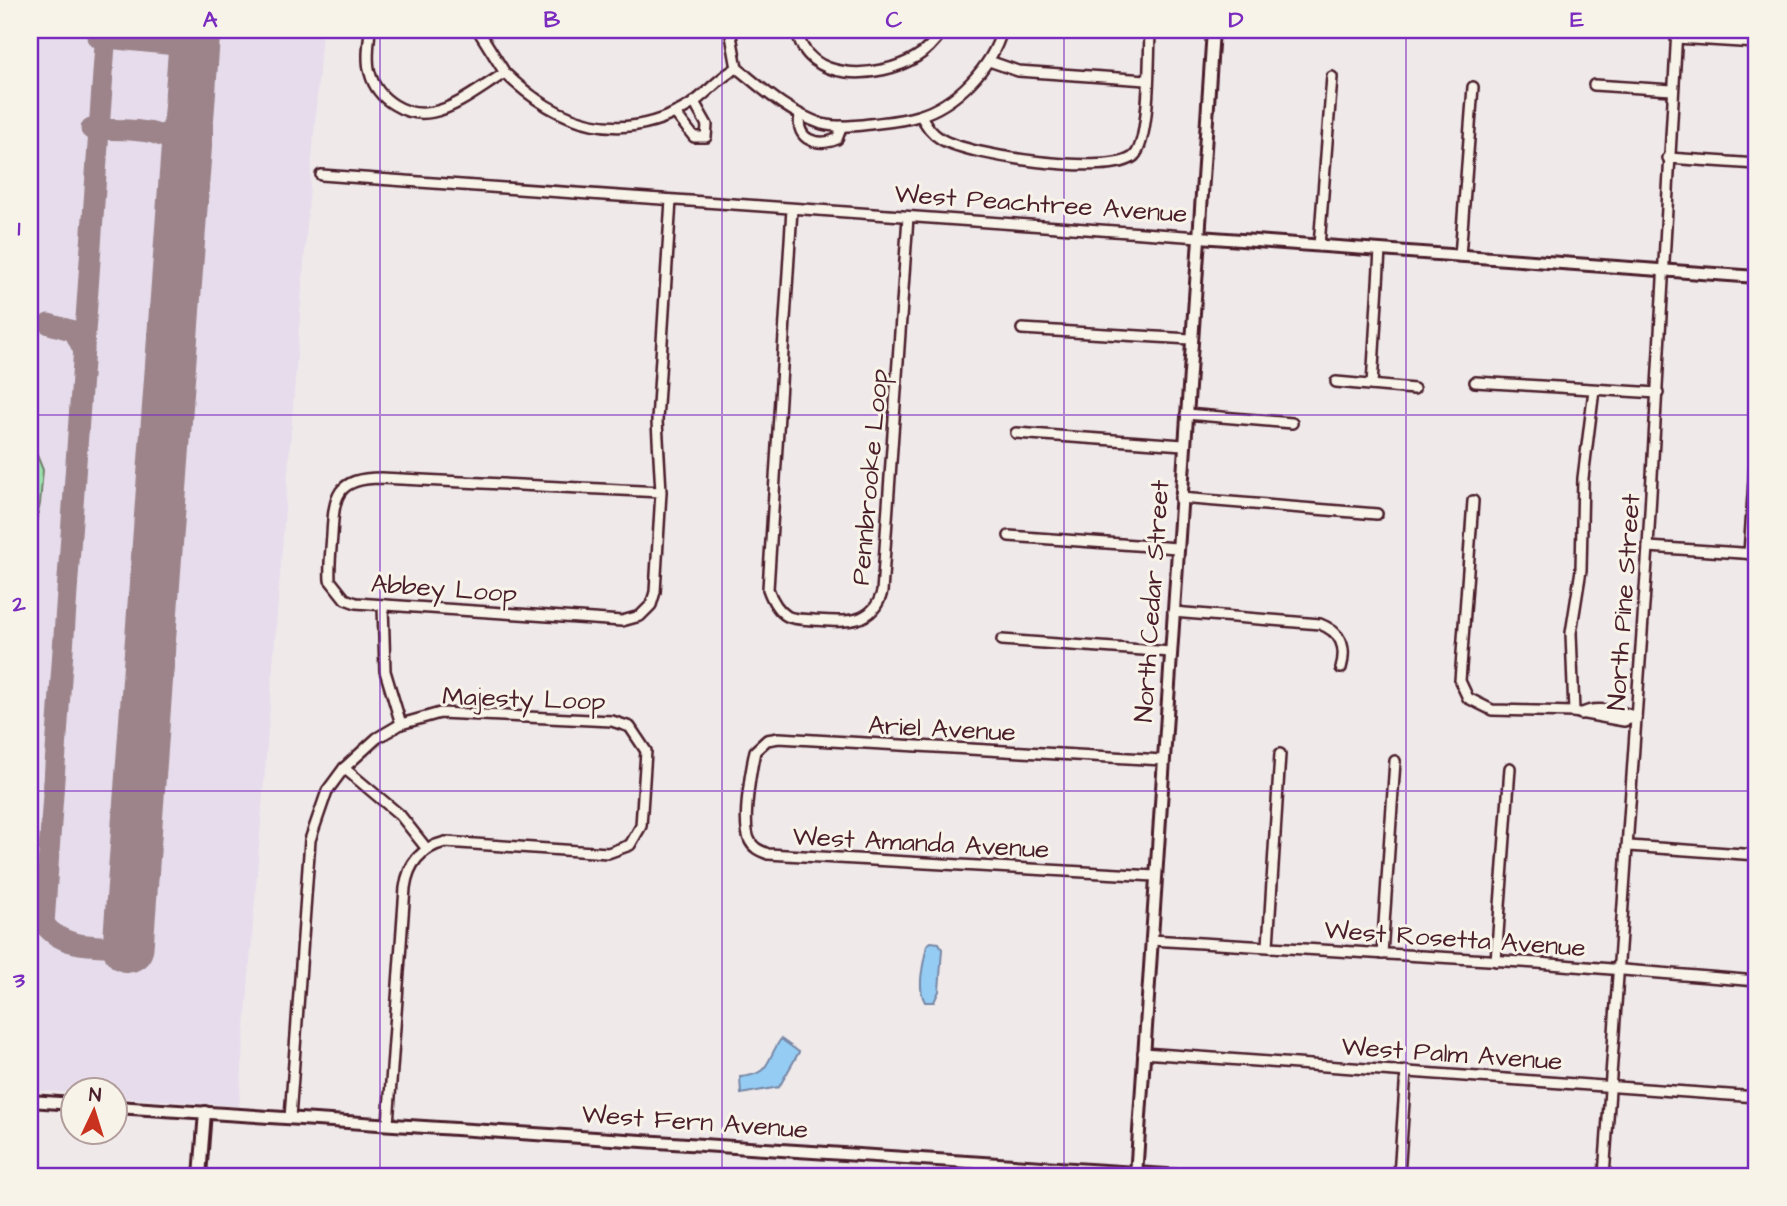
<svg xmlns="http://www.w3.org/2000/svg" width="1787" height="1206" viewBox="0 0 1787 1206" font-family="'Architects Daughter',sans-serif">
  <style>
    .built { fill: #e6dcec }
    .green { fill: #9ae1ae; stroke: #72806c; stroke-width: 2 }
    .water { fill: #95ccf4; stroke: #7787a4; stroke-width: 2 }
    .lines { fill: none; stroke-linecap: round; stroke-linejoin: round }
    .taxiway { stroke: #9c848a; stroke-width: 21 }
    .runway { stroke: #9c848a; stroke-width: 51 }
    .minor-casing { stroke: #4a1f2b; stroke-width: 14 }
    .tertiary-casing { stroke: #4a1f2b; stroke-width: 16 }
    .minor { stroke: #f7f3e8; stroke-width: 9 }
    .tertiary { stroke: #f7f3e8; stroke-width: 10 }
    .grid { fill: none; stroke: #7b2cbf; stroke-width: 2; stroke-opacity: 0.55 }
    .labels { text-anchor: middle; stroke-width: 6; stroke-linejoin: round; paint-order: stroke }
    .street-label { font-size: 26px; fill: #4a1f2b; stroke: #f7f3e8 }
    .neatline { fill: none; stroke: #7b2cbf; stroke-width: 2.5 }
    .grid-label { font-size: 23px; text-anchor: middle; font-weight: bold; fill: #7b2cbf }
  </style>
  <rect width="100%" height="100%" fill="#efe9ea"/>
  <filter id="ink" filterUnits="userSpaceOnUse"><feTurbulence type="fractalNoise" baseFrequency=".0143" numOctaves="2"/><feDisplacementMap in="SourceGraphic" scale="14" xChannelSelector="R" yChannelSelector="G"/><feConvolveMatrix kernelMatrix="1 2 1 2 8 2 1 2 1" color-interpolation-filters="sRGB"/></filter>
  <g filter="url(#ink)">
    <!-- built -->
    <polygon class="built" points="30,30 322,30 239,1106 116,1097 116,1090 74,1090 73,1093 30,1090"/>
    <!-- green -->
    <polygon class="green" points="30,438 43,470 40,504 30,549"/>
    <!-- water -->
    <g class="water">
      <path d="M931,942L939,943L942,949L939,991L934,1002H925C916,987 924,962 927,945Z"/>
      <path d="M781,1039L799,1052L779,1087L741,1094L740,1077C772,1074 765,1061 781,1039Z"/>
    </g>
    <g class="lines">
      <!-- taxiway -->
      <g class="taxiway">
        <path d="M106,30L44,924C64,950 97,945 128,947"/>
        <polyline points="97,37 176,45 186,55 192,68"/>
        <polyline points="169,43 183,39 192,30"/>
        <path d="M91,129C125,131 166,124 186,156"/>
        <polyline points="164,134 172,132 190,115"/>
        <polyline points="49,324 74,331 84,351"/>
      </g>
      <!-- runway -->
      <polyline class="runway" points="128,947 195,30"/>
      <defs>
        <g id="minor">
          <path d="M370,30C369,43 366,60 370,73C377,100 407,118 433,112C458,107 483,86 505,73L478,30"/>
          <polyline points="605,30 623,30"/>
          <path d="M730,30L737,68C764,90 787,112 822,124C837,128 855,126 870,124C886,122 903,121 918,116C956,105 992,67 1002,30"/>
          <path d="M797,30C806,84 880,79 916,57C927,51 936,40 943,30"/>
          <polyline points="1676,38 1757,43"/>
          <polyline points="989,61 1018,71 1146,80"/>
          <path d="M505,73C558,125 621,146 690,105C707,94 719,77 737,68"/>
          <polyline points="1594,85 1672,90"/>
          <polyline points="675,113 694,137 706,137 707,125 694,102"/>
          <path d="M800,116C795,140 818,147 837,139L842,126"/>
          <path d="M921,116C927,126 931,133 941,139C969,156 1111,177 1134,156C1150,141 1149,54 1150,30"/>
          <polyline points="1668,158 1757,164"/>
          <polyline points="321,175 1199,237"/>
          <path d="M792,209L768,589C772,600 777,610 787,616C794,620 805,619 814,620C843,622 873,626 882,592L908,217"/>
          <polyline points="1319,246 1332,77"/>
          <polyline points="1460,256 1473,87"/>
          <polyline points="1022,329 1190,339"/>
          <polyline points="1336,382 1414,389"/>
          <polyline points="1475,382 1658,393"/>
          <polyline points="1372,385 1380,250"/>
          <polyline points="1186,414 1292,423"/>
          <polyline points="1016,433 1183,445"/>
          <path d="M661,492L381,478C336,478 334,496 332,535C331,550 329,565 330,580L345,599L356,603L622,621L640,616L651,605L655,592L661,492L657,421L671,200"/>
          <polyline points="1180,498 1377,514"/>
          <polyline points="1473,501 1460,681 1468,698 1492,710 1574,712 1624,721 1636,717"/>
          <polyline points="1009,536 1177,548"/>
          <polyline points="1648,547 1757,554"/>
          <polyline points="1749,554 1757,436"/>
          <polyline points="383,605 385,671 401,724"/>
          <path d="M1173,612L1320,624C1341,632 1347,647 1341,668"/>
          <polyline points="1002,640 1171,652"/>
          <polyline points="1574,712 1571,633 1581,570 1583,478 1594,390"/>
          <path d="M1581,714C1594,705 1622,711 1636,717"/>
          <polyline points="344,768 400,815 427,849"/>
          <polyline points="1629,846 1757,855"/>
          <path d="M1155,876L768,854C761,851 754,849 750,841C741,825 751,770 755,751L767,740L779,738L1163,760"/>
          <polyline points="1151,940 1538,963 1757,981"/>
          <polyline points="1268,946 1280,754"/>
          <polyline points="1382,954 1395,761"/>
          <polyline points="1496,961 1510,768"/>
          <polyline points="1143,1053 1757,1097"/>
          <path d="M290,1118L310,840L327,791L344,768L377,738L401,724L440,713L612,721L630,727L646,751L641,826L630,845L608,853L445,842C421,848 408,864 405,888L388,1124"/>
          <polyline points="1399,1176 1406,1071"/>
          <polyline points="1604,1176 1648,547 1677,30"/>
        </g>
        <g id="tertiary">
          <polyline points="1199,237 1757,277"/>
          <polyline points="30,1101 74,1104"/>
          <polyline points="116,1107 1183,1176"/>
          <polyline points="200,1176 205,1112"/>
          <polyline points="1136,1176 1213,30"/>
        </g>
      </defs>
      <!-- minor casing -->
      <use href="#minor" class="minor-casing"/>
      <!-- tertiary casing -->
      <use href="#tertiary" class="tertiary-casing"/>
      <!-- minor -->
      <use href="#minor" class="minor"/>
      <!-- tertiary -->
      <use href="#tertiary" class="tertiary"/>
    </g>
  </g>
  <!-- grid -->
  <path class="grid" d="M380,30V1176M722,30V1176M1064,30V1176M1406,30V1176M30,415H1757M30,791H1757"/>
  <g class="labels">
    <!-- street labels -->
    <g class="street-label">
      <text transform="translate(1041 203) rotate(4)" y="9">West Peachtree Avenue</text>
      <text transform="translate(869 477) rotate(-85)" y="9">Pennbrooke Loop</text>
      <text transform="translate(444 588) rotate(4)" y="9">Abbey Loop</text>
      <text transform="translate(1151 601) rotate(-86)" y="9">North Cedar Street</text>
      <text transform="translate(1623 602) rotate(-86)" y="9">North Pine Street</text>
      <text transform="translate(524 698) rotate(2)" y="9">Majesty Loop</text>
      <text transform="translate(942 728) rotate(3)" y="9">Ariel Avenue</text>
      <text transform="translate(921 842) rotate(3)" y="9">West Amanda Avenue</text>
      <text transform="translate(1455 938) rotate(4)" y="9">West Rosetta Avenue</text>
      <text transform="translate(1452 1053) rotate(4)" y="9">West Palm Avenue</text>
      <text transform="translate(695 1121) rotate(4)" y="9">West Fern Avenue</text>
    </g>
  </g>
  <!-- margin -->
  <rect width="1787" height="1206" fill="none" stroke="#f7f3e8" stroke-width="77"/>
  <!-- north arrow -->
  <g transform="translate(94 1111) rotate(4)"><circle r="33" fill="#f7f3e8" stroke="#b29e9c" stroke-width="2"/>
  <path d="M0-5L12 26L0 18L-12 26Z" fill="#c8321e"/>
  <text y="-10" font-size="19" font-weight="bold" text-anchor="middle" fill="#4a1f2b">N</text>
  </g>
  <rect x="38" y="38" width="1710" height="1130" class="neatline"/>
  <g class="grid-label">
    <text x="210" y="27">A</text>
    <text x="552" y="27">B</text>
    <text x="894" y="27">C</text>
    <text x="1236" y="27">D</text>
    <text x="1577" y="27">E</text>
    <text x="19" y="235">1</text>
    <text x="19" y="611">2</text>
    <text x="19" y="987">3</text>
  </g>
</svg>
